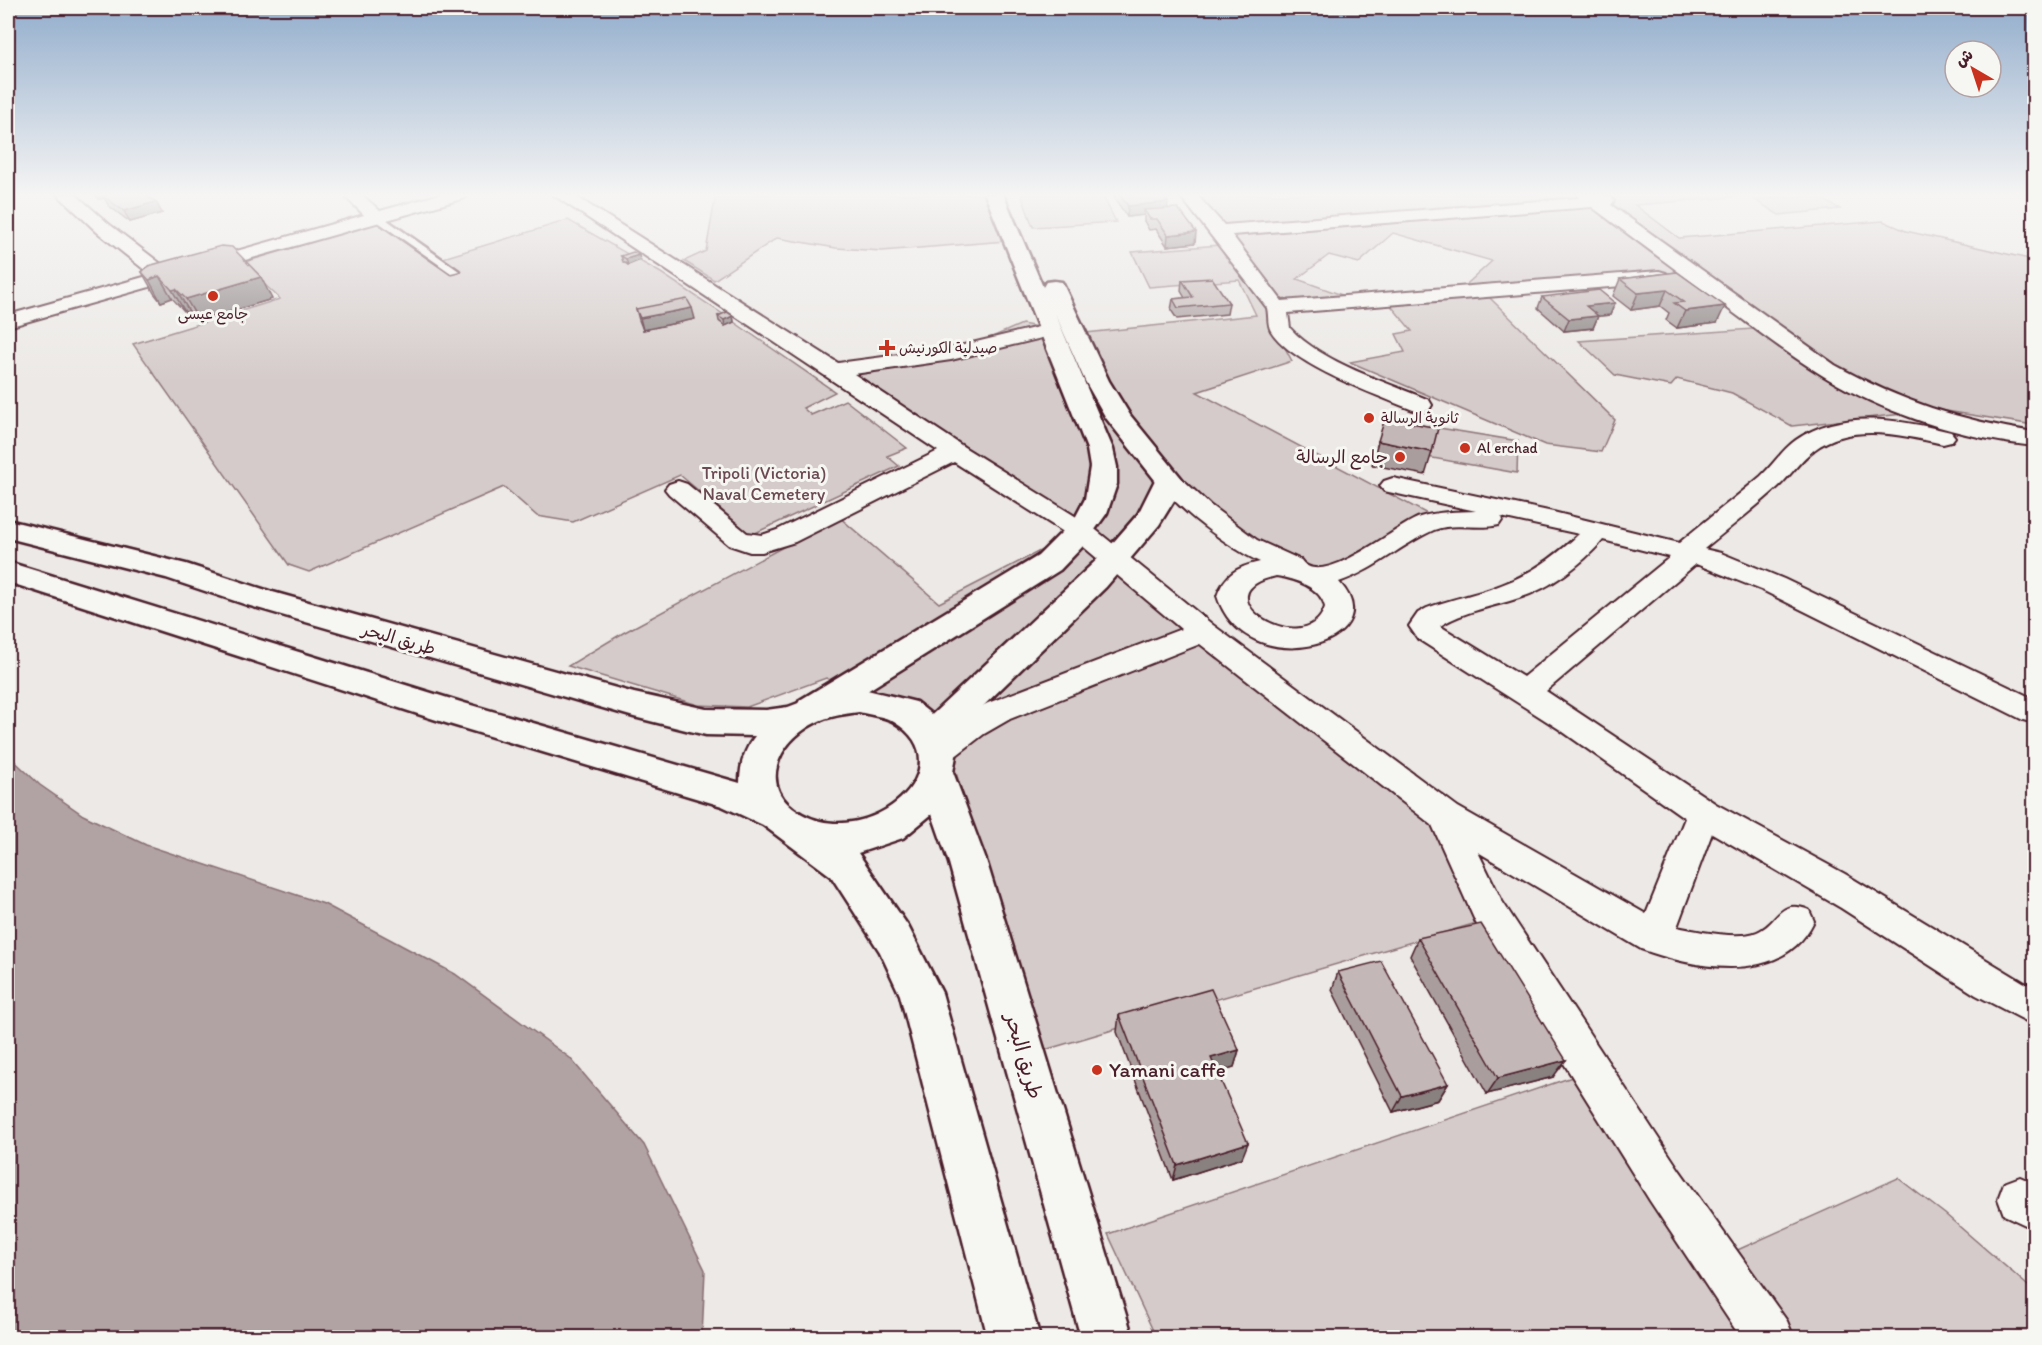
<svg xmlns="http://www.w3.org/2000/svg" width="2042" height="1345" viewBox="0 0 2042 1345" font-family="Itim,'Playpen Sans Arabic',sans-serif">
  <style>
    .green { fill: #d4cbca; stroke: #8f757a; stroke-width: 1.5; fill-rule: evenodd }
    .water { fill: #b1a2a3; stroke: #886e73; stroke-width: 1.5 }
    .lines { fill: none; stroke-linecap: round; stroke-linejoin: round }
    .lane-casing { stroke: #4a1f2b; stroke-width: 5 }
    .street-casing { stroke: #4a1f2b; stroke-width: 4 }
    .secondary-casing { stroke: #4a1f2b; stroke-width: 5 }
    .highway-casing { stroke: #4a1f2b; stroke-width: 5 }
    .lane { fill: #f6f6f2; fill-rule: evenodd }
    .street { fill: #f6f6f2; fill-rule: evenodd }
    .secondary { fill: #f6f6f2; fill-rule: evenodd }
    .highway { fill: #f6f6f2; fill-rule: evenodd }
    .wall { fill: #a99d9d; stroke: #4a1f2b; stroke-width: 1.5 }
    .shaded-wall { fill: #898080; stroke: #4a1f2b; stroke-width: 1.5 }
    .building { fill: #c4b7b7; stroke: #4a1f2b; stroke-width: 1.5 }
    .poi-dot { fill: #c8321e; stroke: #f6f6f2; stroke-width: 2 }
    .labels { text-anchor: middle; stroke-width: 6; stroke-linejoin: round; paint-order: stroke }
    .far-poi-label { font-size: 15px; fill: #4a1f2b; stroke: #f6f6f2; text-anchor: start }
    .poi-label { font-size: 18px; fill: #4a1f2b; stroke: #f6f6f2; text-anchor: end }
    .park-label { font-size: 18px; fill: #6c4a53; stroke: #f6f6f2 }
    .street-label { font-size: 18px; fill: #4a1f2b; stroke: #f6f6f2 }
    .near-street-label { font-size: 21px; fill: #4a1f2b; stroke: #f6f6f2 }
    .near-poi-label { font-size: 21px; fill: #4a1f2b; stroke: #f6f6f2; text-anchor: start }
  </style>
  <rect width="100%" height="100%" fill="#ece9e6"/>
  <filter id="ink" filterUnits="userSpaceOnUse"><feTurbulence type="fractalNoise" baseFrequency=".0167" numOctaves="2"/><feDisplacementMap in="SourceGraphic" scale="12" xChannelSelector="R" yChannelSelector="G"/><feConvolveMatrix kernelMatrix="1 2 1 2 8 2 1 2 1" color-interpolation-filters="sRGB"/></filter>
  <g filter="url(#ink)">
    <!-- green -->
    <g class="green">
      <polygon points="716,194 1002,194 1018,240 882,251 836,248 777,238 714,280 684,261 706,251"/>
      <polygon points="1021,194 1102,194 1116,222 1033,227"/>
      <path d="M1185,194H1726L1731,197L1635,205L1679,238L1883,221L1906,231L2034,260V425L1940,410L1792,426L1732,393L1677,379L1671,386L1615,375L1579,341L1783,327L1704,278L1488,296L1615,420L1601,452L1545,445L1350,362L1405,352L1396,334L1412,331L1388,302L1268,316L1292,361L1197,392L1435,518L1335,579L1286,559L1180,494L1108,565L1452,825L1490,919L1041,1051L943,730L826,678L747,707L698,705L568,666L623,633L839,517L939,603L1073,534L834,362L911,357L983,341L1022,324L1076,334L1256,315L1239,280L1149,287L1132,252L1219,245ZM1393,233L1492,261L1459,291L1356,300L1297,279L1329,255L1359,263Z"/>
      <polygon points="1815,195 1840,209 1779,215 1755,200"/>
      <polygon points="386,220 440,259 568,220 661,273 729,318 720,322 725,325 734,322 835,392 803,408 811,415 845,400 907,448 887,456 899,466 751,535 680,475 573,522 537,516 504,487 309,572 289,565 133,344 280,299 242,263"/>
      <polygon points="1415,424 1518,441 1517,473 1410,454"/>
      <polygon points="1590,1071 1733,1252 1898,1178 1945,1214 2034,1291 2034,1337 1156,1337 1108,1234"/>
    </g>
    <!-- water -->
    <polygon class="water" points="8,755 40,785 83,815 146,845 324,904 455,974 570,1058 644,1145 705,1270 702,1337 8,1337"/>
    <g class="lines">
      <defs>
        <polygon id="lane" points="374,215 380,215 459,271 451,273 374,219"/>
        <g id="street">
          <polygon points="57,194 75,194 109,224 169,270 364,215 343,194 361,194 380,211 441,194 468,194 465,198 8,327 8,315 151,275 97,232"/>
          <path d="M552,194H572L838,363L951,348L1051,324L1058,326L1061,330L1058,334L951,360L854,374L964,447L1091,526L1213,625L1458,807L1646,914L1685,818L1559,729L1418,639L1409,626L1418,613L1427,608C1453,598 1481,594 1506,583C1534,572 1558,554 1579,534L1501,517L1503,519L1499,525C1479,530 1453,522 1434,530C1400,545 1377,569 1339,582C1397,644 1245,685 1217,596C1225,574 1237,567 1260,562C1228,547 1177,509 1157,480L1160,475L1169,473L1178,475L1210,505L1257,540L1301,560C1321,591 1396,525 1420,517C1438,511 1457,512 1476,511L1384,491L1380,486L1384,481L1393,478L1553,512L1679,543C1706,520 1734,499 1761,476C1773,465 1782,450 1796,440C1841,408 1902,420 1951,432L1955,437L1951,442L1943,444C1901,435 1851,422 1814,450C1800,460 1791,475 1778,487C1755,508 1729,528 1704,549L1721,553L1784,579L2034,699V723L2023,720L1764,591L1696,564L1546,691L1716,804L1845,874L2023,982L2027,984L2034,982V1021L2030,1023L1976,995L1841,908L1712,833L1677,927C1697,931 1738,940 1757,932C1780,923 1777,898 1809,910L1814,921C1783,986 1696,969 1641,949L1478,852L1502,901L1680,1171L1787,1321L1794,1338H1741L1650,1201L1476,923L1432,825L1200,644L1010,719L984,734L949,761L938,764L927,761L922,752C934,730 966,715 988,703L1181,629L1073,538L954,462L795,542L762,552H750L729,545L669,494L665,489L669,484L678,481L687,484L747,533L762,535L777,530L938,451ZM1603,540L1670,557L1523,677L1440,626C1464,611 1492,607 1519,598C1551,588 1581,565 1603,540ZM1276,576C1295,579 1321,587 1325,607C1307,663 1195,594 1276,576Z"/>
          <path d="M1179,194H1196L1224,225L1579,198L1577,194H1596L1611,197L1614,201L1611,205L1835,365C1902,402 1959,420 2034,432V446C1970,439 1905,420 1848,390C1806,368 1769,339 1731,311C1685,276 1638,242 1592,207L1232,235L1282,301L1659,271L1666,273L1669,277L1666,281L1659,283L1288,313L1290,328C1322,363 1386,382 1429,400L1432,405L1429,410L1421,412L1413,410C1376,395 1292,365 1271,331C1267,324 1269,316 1267,308Z"/>
          <polygon points="2020,1177 2034,1183 2034,1229 2004,1215 1998,1199 2004,1183"/>
        </g>
        <polygon id="secondary" points="985,194 1003,194 1043,287 1046,282 1054,281 1062,282 1109,381 1130,415 1183,480 1175,499 1159,525 1106,587 944,744 932,748 920,744 915,735 920,726 1104,553 1138,514 1155,480 1106,418 1085,381 1055,313 1113,449 1117,467 1117,484 1107,513 1084,545 1060,570 824,718 812,721 800,718 795,709 800,700 1038,556 1074,520 1085,499 1090,467 1087,449"/>
        <path id="highway" d="M8,520L186,564L269,591L634,693L706,709L766,710L788,707L825,693L859,688L904,699L916,702L941,722L956,756L953,772L987,863L1133,1338H1081L949,863L932,814L903,838L858,853L908,926L942,993L1040,1338H988L900,995L880,952L831,876L763,825L722,806L449,724L8,582V562L464,703L740,783C740,765 744,750 755,736L706,735L634,717L247,605L166,578L8,538ZM859,712C870,715 885,716 894,722C967,766 870,851 802,814C756,789 777,742 815,723C829,716 844,714 859,712Z"/>
      </defs>
      <!-- lane casing -->
      <use href="#lane" class="lane-casing"/>
      <!-- street casing -->
      <use href="#street" class="street-casing"/>
      <!-- secondary casing -->
      <use href="#secondary" class="secondary-casing"/>
      <!-- highway casing -->
      <use href="#highway" class="highway-casing"/>
      <!-- lane -->
      <use href="#lane" class="lane"/>
      <!-- street -->
      <use href="#street" class="street"/>
      <!-- secondary -->
      <use href="#secondary" class="secondary"/>
      <!-- highway -->
      <use href="#highway" class="highway"/>
    </g>
    <!-- wall -->
    <g class="wall">
      <polygon points="94,194 144,194 156,202 162,213 130,222 109,206 104,198 99,199"/>
      <polygon points="1114,194 1162,194 1168,208 1195,243 1167,246 1156,229 1149,230 1144,221 1144,215 1127,217 1114,197"/>
      <polygon points="621,256 640,260 628,265 623,262"/>
      <polygon points="142,272 272,299 199,321 189,311 185,312 172,298 161,302 154,293"/>
      <polygon points="1677,272 1717,323 1677,328 1666,320 1669,313 1660,306 1631,310 1613,296 1620,279"/>
      <polygon points="1182,280 1229,303 1227,314 1177,319 1171,310 1173,299 1185,298 1181,291"/>
      <polygon points="1542,297 1615,303 1610,315 1598,316 1593,328 1564,331 1538,308"/>
      <polygon points="636,309 695,319 643,330 639,320"/>
      <polygon points="718,316 733,316 734,322 725,326 719,321"/>
      <polygon points="1378,441 1432,452 1425,475 1372,465"/>
      <polygon points="1418,938 1553,1077 1487,1094 1410,956"/>
      <polygon points="1338,972 1448,1084 1438,1100 1393,1112 1332,990"/>
      <polygon points="1119,1015 1239,1050 1234,1067 1217,1072 1242,1158 1173,1180 1117,1032"/>
    </g>
    <!-- shaded-wall -->
    <g class="shaded-wall">
      <polygon points="96,194 119,194 103,196 104,198 99,199"/>
      <polygon points="156,202 162,213 130,222 124,211"/>
      <polygon points="1168,202 1167,213 1144,210 1144,215 1127,217 1128,206"/>
      <polygon points="1196,232 1195,243 1167,246 1168,235"/>
      <polygon points="639,255 640,260 628,265 626,259"/>
      <polygon points="159,276 172,298 161,302 149,280"/>
      <polygon points="261,277 272,299 199,321 186,299"/>
      <polygon points="176,289 189,311 185,312 172,290"/>
      <polygon points="1667,290 1660,306 1631,310 1638,293"/>
      <polygon points="1615,303 1610,315 1582,318 1586,306"/>
      <polygon points="1725,306 1717,323 1677,328 1685,311"/>
      <polygon points="692,308 695,319 643,330 640,318"/>
      <polygon points="733,316 734,322 725,326 724,320"/>
      <polygon points="1598,316 1593,328 1564,331 1569,319"/>
      <polygon points="1239,1050 1234,1067 1207,1075 1211,1058"/>
      <polygon points="1566,1060 1553,1077 1487,1094 1498,1078"/>
      <polygon points="1448,1084 1438,1100 1393,1112 1402,1096"/>
      <polygon points="1248,1143 1242,1158 1173,1180 1177,1165"/>
    </g>
    <!-- building -->
    <g class="building">
      <polygon points="110,194 144,194 156,202 124,211 103,196"/>
      <polygon points="1119,194 1162,194 1168,202 1128,206"/>
      <polygon points="1178,208 1196,232 1168,235 1157,219 1150,219 1144,210"/>
      <polygon points="221,246 232,247 261,277 186,299 176,289 172,290 159,276 149,280 142,272 148,266"/>
      <polygon points="633,252 639,255 626,259 621,256"/>
      <polygon points="1677,272 1725,306 1685,311 1674,303 1684,302 1667,290 1638,293 1620,279"/>
      <polygon points="1212,278 1229,303 1178,308 1173,299 1193,297 1182,280"/>
      <polygon points="1599,290 1615,303 1586,306 1598,316 1569,319 1542,297"/>
      <polygon points="687,299 692,308 640,318 636,309"/>
      <polygon points="727,312 733,316 724,320 718,316"/>
      <polygon points="1385,418 1438,428 1432,452 1378,441"/>
      <polygon points="1481,924 1566,1060 1498,1078 1418,938"/>
      <polygon points="1381,961 1448,1084 1402,1096 1338,972"/>
      <polygon points="1211,989 1239,1050 1211,1058 1248,1143 1177,1165 1119,1015"/>
    </g>
  </g>
  <!-- sky -->
  <linearGradient id="sky" x2="0" y2="1"><stop stop-color="#92adcc"/><stop offset="0.51" stop-color="#f6f5f4"/><stop offset="1" stop-color="#f6f5f4" stop-opacity="0"/></linearGradient>
  <rect width="2042" height="382" fill="url(#sky)"/>
  <!-- markers -->
  <g class="poi-dot">
    <circle cx="213" cy="296" r="6"/>
    <path d="M884 339h6v6h6v6h-6v6h-6v-6h-6v-6h6z"/>
    <circle cx="1369" cy="418" r="6"/>
    <circle cx="1465" cy="448" r="6"/>
    <circle cx="1400" cy="457" r="6"/>
    <circle cx="1097" cy="1070" r="6"/>
  </g>
  <g class="labels">
    <!-- far-poi labels -->
    <g class="far-poi-label">
      <text x="213" y="319" text-anchor="middle">جامع عيسى</text>
      <text x="899" y="353">صيدلية الكورنيش</text>
      <text x="1381" y="423">ثانوية الرسالة</text>
      <text x="1477" y="453">Al erchad</text>
    </g>
    <!-- poi labels -->
    <g class="poi-label">
      <text x="1388" y="463">جامع الرسالة</text>
    </g>
    <!-- park labels -->
    <g class="park-label">
      <text x="764" y="479">Tripoli (Victoria)<tspan x="764" dy="21">Naval Cemetery</tspan></text>
    </g>
    <!-- street labels -->
    <g class="street-label">
      <text transform="translate(399 639) rotate(16)" y="6">طريق البحر</text>
    </g>
    <!-- near-street labels -->
    <g class="near-street-label">
      <text transform="translate(1024 1056) rotate(74)" y="7">طريق البحر</text>
    </g>
    <!-- near-poi labels -->
    <g class="near-poi-label">
      <text x="1109" y="1077">Yamani caffe</text>
    </g>
  </g>
  <!-- margin -->
  <rect width="2042" height="1345" fill="none" stroke="#f6f6f2" stroke-width="30"/>
  <rect x="15" y="15" width="2012" height="1315" fill="none" stroke="#4a1f2b" stroke-width="2" filter="url(#ink)"/>
  <!-- north arrow -->
  <g transform="translate(1973 69) rotate(321)"><circle r="28" fill="#f6f6f2" stroke="#b1a0a2" stroke-width="1.5"/>
  <path d="M0-4.5L10 22L0 15L-10 22Z" fill="#c8321e"/>
  <text y="-9" font-size="16" font-weight="bold" text-anchor="middle" fill="#4a1f2b">ش</text>
  </g>
</svg>
